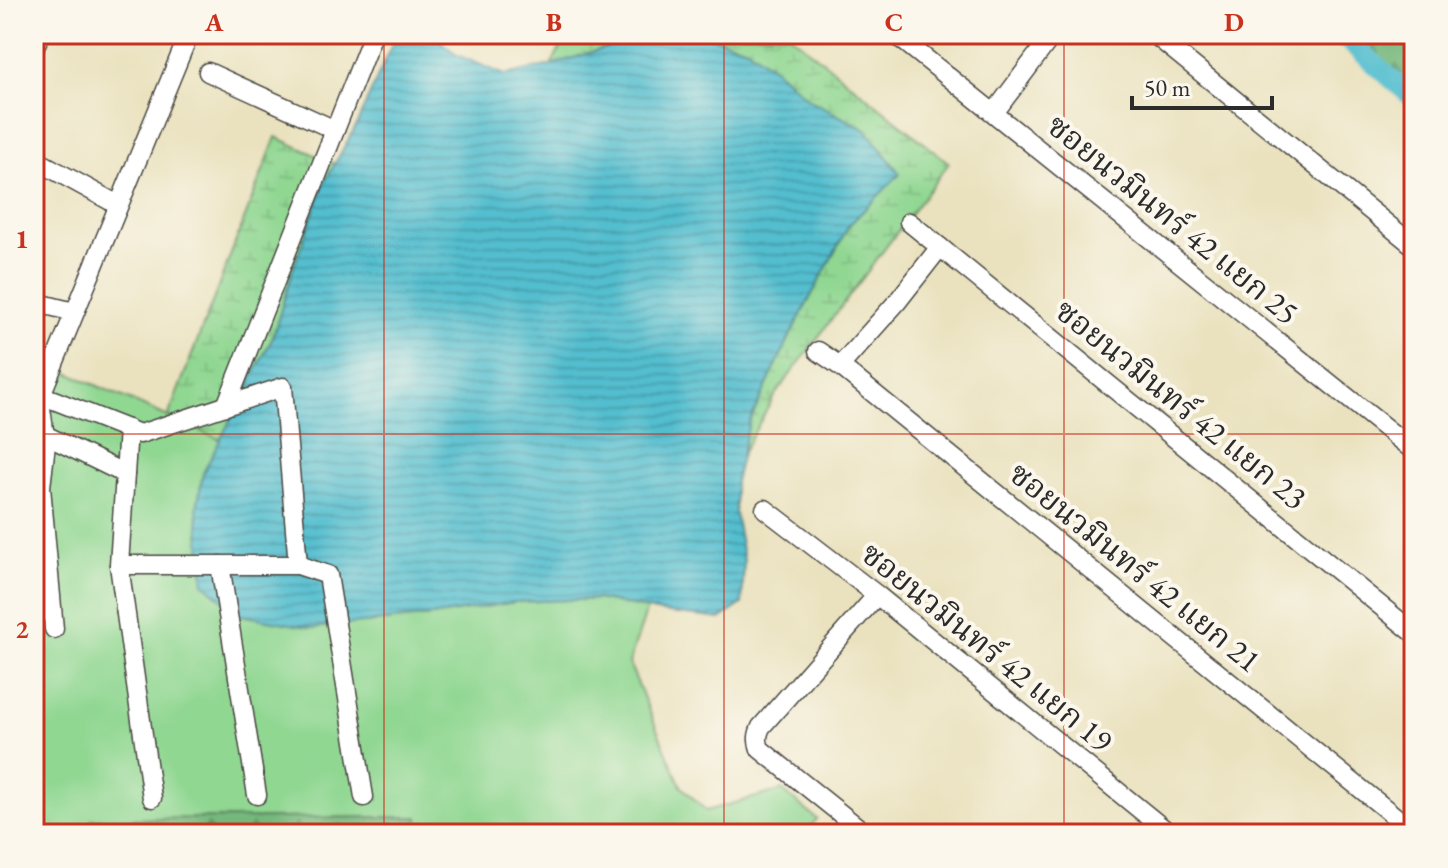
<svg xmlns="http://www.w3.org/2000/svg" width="1448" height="868" viewBox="0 0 1448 868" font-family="'EB Garamond','Noto Serif Thai',serif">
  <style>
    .grass { fill: #90d792; stroke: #5e815e; stroke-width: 2 }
    .forest { fill: url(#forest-firs); stroke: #507254; stroke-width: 2 }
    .wetland { fill: url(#wetland-marsh); stroke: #5e815e; stroke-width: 2 }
    .water { fill: url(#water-rules); stroke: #3f747d; stroke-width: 2 }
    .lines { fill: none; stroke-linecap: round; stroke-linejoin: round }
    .canal { stroke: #53becf; stroke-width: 20 }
    .minor-casing { stroke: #484641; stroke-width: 21 }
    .minor { stroke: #fff; stroke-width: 18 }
    .grid { fill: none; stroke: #c8321e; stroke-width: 2; stroke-opacity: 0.55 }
    .labels { text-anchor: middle; stroke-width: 8; stroke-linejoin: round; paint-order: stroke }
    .street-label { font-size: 32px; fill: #2b2b2b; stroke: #fbf7ec }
    .neatline { fill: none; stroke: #c8321e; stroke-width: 3 }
    .grid-label { font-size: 26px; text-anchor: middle; font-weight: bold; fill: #c8321e }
  </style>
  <defs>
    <pattern id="forest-firs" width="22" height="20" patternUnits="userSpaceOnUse" patternTransform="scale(2)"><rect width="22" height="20" fill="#74b87c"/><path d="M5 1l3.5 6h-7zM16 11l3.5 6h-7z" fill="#5f9666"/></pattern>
    <pattern id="wetland-marsh" width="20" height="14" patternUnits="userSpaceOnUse" patternTransform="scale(2)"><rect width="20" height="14" fill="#90d792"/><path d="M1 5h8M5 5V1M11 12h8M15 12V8" fill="none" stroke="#7cb97e"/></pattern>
    <pattern id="water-rules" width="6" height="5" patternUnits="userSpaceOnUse" patternTransform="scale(2)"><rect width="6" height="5" fill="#53becf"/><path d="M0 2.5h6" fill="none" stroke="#459ba8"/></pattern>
  </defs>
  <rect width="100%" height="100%" fill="#fbf7ec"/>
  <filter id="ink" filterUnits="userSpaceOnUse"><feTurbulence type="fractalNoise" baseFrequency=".0125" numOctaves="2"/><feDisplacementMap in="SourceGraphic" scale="16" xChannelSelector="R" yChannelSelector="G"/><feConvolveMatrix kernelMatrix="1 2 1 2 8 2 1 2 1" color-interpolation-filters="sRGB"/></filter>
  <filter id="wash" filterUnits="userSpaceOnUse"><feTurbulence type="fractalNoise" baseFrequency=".006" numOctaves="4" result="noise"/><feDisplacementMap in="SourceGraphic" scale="32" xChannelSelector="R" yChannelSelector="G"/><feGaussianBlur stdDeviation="1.8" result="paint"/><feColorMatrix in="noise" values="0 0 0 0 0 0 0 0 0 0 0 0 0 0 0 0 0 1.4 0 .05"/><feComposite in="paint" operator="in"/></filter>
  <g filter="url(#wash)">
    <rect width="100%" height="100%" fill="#eae2bf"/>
    <!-- grass -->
    <polygon class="grass" points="41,361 221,440 203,473 197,508 204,583 240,615 366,623 432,616 514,602 597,599 647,609 629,663 681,786 706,811 782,790 817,819 804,834 420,834 417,817 92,819 94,834 34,834 34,380"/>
    <!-- forest -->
    <g class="forest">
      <polygon points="1330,34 1414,34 1414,100"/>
      <polygon points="418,817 420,834 94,834 91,819"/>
    </g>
    <!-- wetland -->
    <g class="wetland">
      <polygon points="568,34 650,34 551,65"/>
      <polygon points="701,34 789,34 949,163 775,395 741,456 749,423 793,330 849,225 900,174 866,130 808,99 782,75 747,48"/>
      <polygon points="276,137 335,164 325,181 294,266 272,339 221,440 168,417"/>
    </g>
    <!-- water -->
    <polygon class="water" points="398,34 432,34 457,55 505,75 551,65 650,34 701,34 747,48 782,75 808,99 866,130 900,174 849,225 793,330 749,423 735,482 735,513 744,561 742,604 720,619 661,612 597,599 514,602 432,616 313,628 240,615 204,583 197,508 203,473 272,339 294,266 325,181 356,126 396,35"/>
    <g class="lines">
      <!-- canal -->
      <polyline class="canal" points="1341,34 1414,99"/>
    </g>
  </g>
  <g filter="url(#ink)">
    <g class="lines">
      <defs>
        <g id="minor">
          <polyline points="895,34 1414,451"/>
          <polyline points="1154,34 1414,246"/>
          <polyline points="34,49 40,34"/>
          <polyline points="208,72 335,130"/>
          <polyline points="994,113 1053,34"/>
          <polyline points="34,159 118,205"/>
          <polyline points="909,222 1414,633"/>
          <polyline points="34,302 74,312"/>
          <polyline points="818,351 840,366 1414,832"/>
          <polyline points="840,366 897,302 940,247"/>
          <polyline points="41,395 140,434 283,387 298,565 328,575 364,797"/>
          <polyline points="226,406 373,34"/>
          <polyline points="128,429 119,565 152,798"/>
          <polyline points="45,435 125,474"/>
          <polyline points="765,509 877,595 1170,834"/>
          <polyline points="119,565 298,565"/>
          <polyline points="220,565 257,795"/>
          <polyline points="54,629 41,487 46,444 41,408 41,395 189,34"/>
          <path d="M866,834L760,749C757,740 757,736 761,727L877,595"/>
        </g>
      </defs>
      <!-- minor casing -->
      <use href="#minor" class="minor-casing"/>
      <!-- minor -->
      <use href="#minor" class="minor"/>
    </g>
  </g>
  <!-- grid -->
  <path class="grid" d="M384,34V834M724,34V834M1064,34V834M34,434H1414"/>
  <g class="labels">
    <!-- street labels -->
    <g class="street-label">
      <text transform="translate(1173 219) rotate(39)" y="11">ซอยนวมินทร์ 42 แยก 25</text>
      <text transform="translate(1181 404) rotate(39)" y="11">ซอยนวมินทร์ 42 แยก 23</text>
      <text transform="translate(1135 567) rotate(39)" y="11">ซอยนวมินทร์ 42 แยก 21</text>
      <text transform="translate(987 647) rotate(39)" y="11">ซอยนวมินทร์ 42 แยก 19</text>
    </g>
  </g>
  <!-- margin -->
  <rect width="1448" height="868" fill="none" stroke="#fbf7ec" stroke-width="88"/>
  <!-- scale -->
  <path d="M1132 96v12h140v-12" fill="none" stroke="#2b2b2b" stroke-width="4"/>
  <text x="1144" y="96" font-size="24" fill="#2b2b2b" stroke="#fbf7ec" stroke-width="6" paint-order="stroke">50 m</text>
  <rect x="44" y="44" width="1360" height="780" class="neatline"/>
  <g class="grid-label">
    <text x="214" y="31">A</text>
    <text x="554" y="31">B</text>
    <text x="894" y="31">C</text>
    <text x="1234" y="31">D</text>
    <text x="22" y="248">1</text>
    <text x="22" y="638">2</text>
  </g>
</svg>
